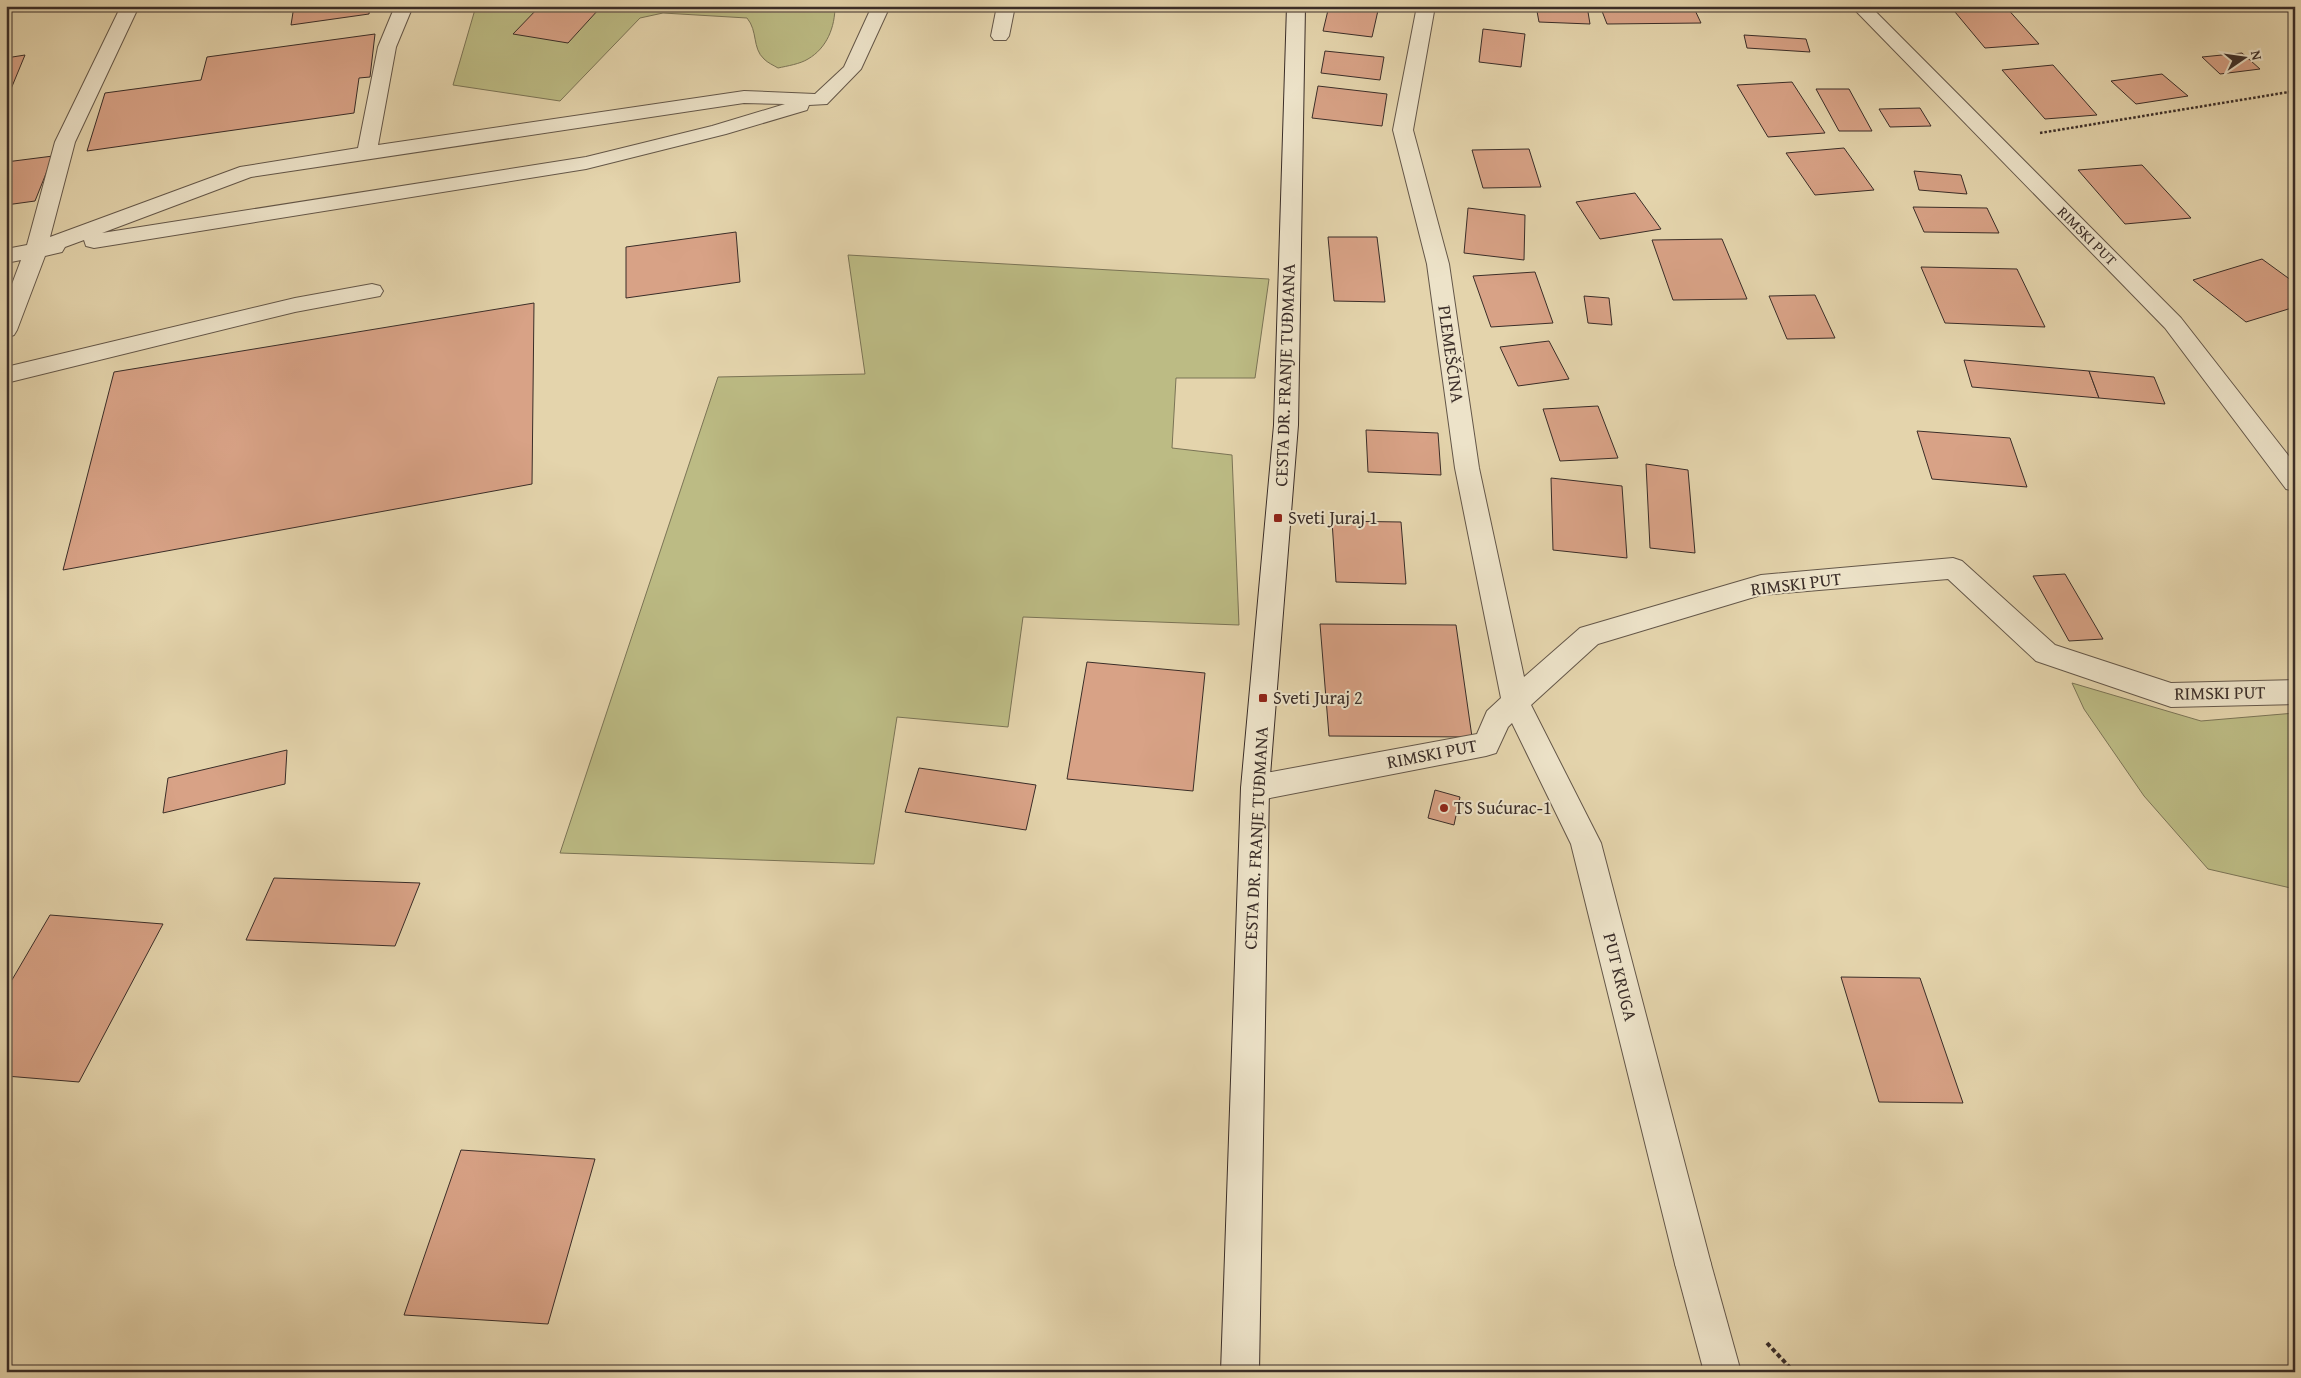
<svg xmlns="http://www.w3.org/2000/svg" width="2301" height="1378" viewBox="0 0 2301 1378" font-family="'Gentium Book Plus',serif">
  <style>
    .green { fill: #bcbb84; stroke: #7b7456 }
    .building { fill: #d8a286; stroke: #3a2d28 }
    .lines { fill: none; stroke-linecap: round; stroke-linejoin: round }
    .service-casing { stroke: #645749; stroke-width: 2 }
    .minor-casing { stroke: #645749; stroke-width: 2 }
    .secondary-casing { stroke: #3a2d28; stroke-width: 2 }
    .path-far1 { stroke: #3a2d28; stroke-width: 2.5; stroke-dasharray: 2.5 2; stroke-linecap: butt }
    .path { stroke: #3a2d28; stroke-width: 4; stroke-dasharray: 4.5 3; stroke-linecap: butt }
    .service { fill: #ede3c9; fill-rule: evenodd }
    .minor { fill: #ede3c9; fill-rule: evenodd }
    .secondary { fill: #ede3c9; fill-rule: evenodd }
    .poi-dot { fill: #8f2418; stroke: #ede3c9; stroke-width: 2 }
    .labels { text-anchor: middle; stroke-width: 4; stroke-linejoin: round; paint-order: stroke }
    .far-street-label { font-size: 15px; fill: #3a2d28; stroke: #ede3c9 }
    .street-label { font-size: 18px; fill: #3a2d28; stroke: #ede3c9 }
    .poi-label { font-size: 18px; fill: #3a2d28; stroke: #ede3c9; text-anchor: start }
  </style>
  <rect width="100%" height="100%" fill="#e4d4ac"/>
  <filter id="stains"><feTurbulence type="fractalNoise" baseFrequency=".004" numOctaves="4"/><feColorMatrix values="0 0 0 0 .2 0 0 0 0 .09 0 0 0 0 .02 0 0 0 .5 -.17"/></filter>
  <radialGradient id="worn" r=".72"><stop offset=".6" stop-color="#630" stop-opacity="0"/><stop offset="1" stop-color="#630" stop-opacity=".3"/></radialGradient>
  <!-- green -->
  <g class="green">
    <path d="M476,6H835C835,27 827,48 808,59C800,64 787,66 778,68C773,65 768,63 764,59C752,48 758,31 747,18L663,13L640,18L560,101L453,85Z"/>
    <polygon points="848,255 1269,279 1255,378 1176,378 1172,448 1232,455 1239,625 1023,617 1008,727 897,717 874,864 560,853 718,377 865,374"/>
    <polygon points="2072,683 2201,721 2295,713 2295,889 2208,869 2144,796 2084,709"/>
  </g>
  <!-- building -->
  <g class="building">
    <polygon points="294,6 370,6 369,14 291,25"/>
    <polygon points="540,6 580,6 599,9 568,43 513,34"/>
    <polygon points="1329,6 1379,6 1372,37 1323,31"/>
    <polygon points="1536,6 1587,6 1590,24 1539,22"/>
    <polygon points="1600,6 1693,6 1701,23 1607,24"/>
    <polygon points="1950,6 2005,6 2039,44 1985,48"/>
    <polygon points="1483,29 1525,34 1521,67 1479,62"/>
    <polygon points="375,34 370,77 359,78 354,113 87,151 105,93 201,80 207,57"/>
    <polygon points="1744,35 1806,39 1810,52 1747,48"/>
    <polygon points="1325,51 1384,57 1380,80 1321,73"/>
    <polygon points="2242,53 2260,69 2220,74 2202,57"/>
    <polygon points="25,55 6,101 6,58"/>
    <polygon points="2053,65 2097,115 2045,119 2002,70"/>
    <polygon points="2162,74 2188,96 2136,104 2111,81"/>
    <polygon points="1792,82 1825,133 1768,137 1737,85"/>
    <polygon points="1318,86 1387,94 1382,126 1312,118"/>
    <polygon points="1816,89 1849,89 1872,131 1839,131"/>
    <polygon points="1920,108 1931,126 1890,127 1879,109"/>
    <polygon points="1844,148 1874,190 1815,195 1786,153"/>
    <polygon points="1529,149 1541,187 1483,188 1472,150"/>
    <polygon points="53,156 35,201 6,205 6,162"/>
    <polygon points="2142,165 2191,218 2125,224 2078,170"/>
    <polygon points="1914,171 1961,175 1967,194 1919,190"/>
    <polygon points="1635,193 1661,229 1600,239 1576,202"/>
    <polygon points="1913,207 1987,208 1999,233 1924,232"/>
    <polygon points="1468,208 1525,215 1524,260 1464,253"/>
    <polygon points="736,232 740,282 626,298 626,247"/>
    <polygon points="1328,237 1377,237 1385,302 1334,301"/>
    <polygon points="1722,239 1747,299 1673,300 1652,240"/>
    <polygon points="2262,259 2295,283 2295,307 2246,322 2193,280"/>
    <polygon points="1921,267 2017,269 2045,327 1945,323"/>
    <polygon points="1535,272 1553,323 1491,327 1473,276"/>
    <polygon points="1815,295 1835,338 1787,339 1769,296"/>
    <polygon points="1584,296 1609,298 1612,325 1588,323"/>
    <polygon points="534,303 532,484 63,570 114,372"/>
    <polygon points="1549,341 1569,379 1518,386 1500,347"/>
    <polygon points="1964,360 2089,371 2099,398 1972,387"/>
    <polygon points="2089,371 2154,377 2165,404 2099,398"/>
    <polygon points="1598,406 1618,458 1560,461 1543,409"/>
    <polygon points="1366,430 1438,433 1441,475 1368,472"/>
    <polygon points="1917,431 2010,438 2027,487 1932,479"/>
    <polygon points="1646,464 1688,470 1695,553 1650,548"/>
    <polygon points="1551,478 1622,486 1627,558 1553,550"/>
    <polygon points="1332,521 1401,522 1406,584 1336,582"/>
    <polygon points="2065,574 2103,639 2069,641 2033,576"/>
    <polygon points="1320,624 1456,625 1472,737 1329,736"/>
    <polygon points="1087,662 1205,673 1193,791 1067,779"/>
    <polygon points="287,750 285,784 163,813 168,778"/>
    <polygon points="919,768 1036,785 1026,830 905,812"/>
    <polygon points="1435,790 1460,797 1454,825 1428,818"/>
    <polygon points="274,878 420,883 395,946 246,940"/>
    <polygon points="50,915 163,924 79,1082 6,1076 6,990"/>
    <polygon points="1841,977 1920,978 1963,1103 1879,1102"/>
    <polygon points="461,1150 595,1159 548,1324 404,1315"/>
    <polygon points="306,1367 459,1372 304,1372"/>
  </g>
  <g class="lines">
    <defs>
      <g id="service">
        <path d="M121,6H139L75,142L50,237L240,167L358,148L378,47L395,6H413L396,47L378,145L744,91L815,94L844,67L872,6H890L861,69L827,104L809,105L807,110L726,134L586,169L94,248L86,246L84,240L65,247L62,252L45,256L17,330L14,335L6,338V300L21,260L6,263V249L27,245L55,142ZM744,103L785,104L712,126L586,157L102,233L251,177Z"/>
        <polygon points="997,6 1015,6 1009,36 1006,40 994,40 991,36"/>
        <polygon points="372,284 380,286 383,291 380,296 295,312 6,383 6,367 295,298"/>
        <polygon points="1693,1246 1706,1251 1711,1264 1741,1372 1704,1372 1675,1264 1680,1251"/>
      </g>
      <g id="minor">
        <polygon points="1417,6 1435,6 1413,130 1449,264 1479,468 1524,677 1580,628 1761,575 1953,558 1962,561 2055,645 2171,683 2295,680 2295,704 2171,707 2036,661 1948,579 1761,595 1598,644 1531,705 1601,843 1711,1264 1706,1277 1693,1282 1680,1277 1675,1264 1571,844 1512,723 1508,727 1496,753 1486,756 1255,801 1245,797 1241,788 1245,779 1255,775 1477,734 1487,711 1501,698 1455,468 1427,264 1393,130"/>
        <polygon points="1851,6 1870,6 2181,318 2295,464 2295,491 2286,489 2165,328"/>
      </g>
      <polygon id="secondary" points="1287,6 1305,6 1298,425 1269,788 1259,1372 1221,1372 1241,788 1274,425"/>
    </defs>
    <!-- service casing -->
    <use href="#service" class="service-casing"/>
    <!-- minor casing -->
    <use href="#minor" class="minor-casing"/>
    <!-- secondary casing -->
    <use href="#secondary" class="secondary-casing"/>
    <!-- path-far1 -->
    <polyline class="path-far1" points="2040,133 2295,91"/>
    <!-- path -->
    <polyline class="path" points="1767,1343 1794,1372"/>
    <!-- service -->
    <use href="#service" class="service"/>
    <!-- minor -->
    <use href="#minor" class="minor"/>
    <!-- secondary -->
    <use href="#secondary" class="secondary"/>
  </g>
  <!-- markers -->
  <g class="poi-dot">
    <rect x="1273" y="513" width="10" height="10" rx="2.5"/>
    <rect x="1258" y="693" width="10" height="10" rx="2.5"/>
    <circle cx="1444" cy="808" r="5"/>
  </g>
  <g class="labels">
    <!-- far-street labels -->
    <g class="far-street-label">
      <text transform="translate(2087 236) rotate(45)" y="5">RIMSKI PUT</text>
    </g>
    <!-- street labels -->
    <g class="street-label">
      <text transform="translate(1451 354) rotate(82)" y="6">PLEMEŠĆINA</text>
      <text transform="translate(1285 375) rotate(-88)" y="6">CESTA DR. FRANJE TUĐMANA</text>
      <text transform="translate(1796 584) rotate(-7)" y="6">RIMSKI PUT</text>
      <text transform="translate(2220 693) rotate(-1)" y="6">RIMSKI PUT</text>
      <text transform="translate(1432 754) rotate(-11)" y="6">RIMSKI PUT</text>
      <text transform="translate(1256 838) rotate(-87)" y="6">CESTA DR. FRANJE TUĐMANA</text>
      <text transform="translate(1620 977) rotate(76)" y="6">PUT KRUGA</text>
    </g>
    <!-- poi labels -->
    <g class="poi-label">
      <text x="1288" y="524">Sveti Juraj 1</text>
      <text x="1273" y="704">Sveti Juraj 2</text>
      <text x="1454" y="814">TS Sućurac-1</text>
    </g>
  </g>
  <!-- margin -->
  <rect width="2301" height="1378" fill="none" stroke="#e4d4ac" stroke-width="25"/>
  <rect x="8" y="8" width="2286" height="1363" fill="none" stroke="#3a2d28" stroke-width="2.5"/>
  <rect x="12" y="12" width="2276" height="1353" fill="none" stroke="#3a2d28"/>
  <!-- north arrow -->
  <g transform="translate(2244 58) rotate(77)" stroke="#ede3c9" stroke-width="4" paint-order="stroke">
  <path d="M0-4L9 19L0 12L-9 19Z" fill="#3a2d28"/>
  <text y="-8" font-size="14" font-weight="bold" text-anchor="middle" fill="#3a2d28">N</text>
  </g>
  <rect width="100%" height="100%" filter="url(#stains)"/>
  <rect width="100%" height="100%" fill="url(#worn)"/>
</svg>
